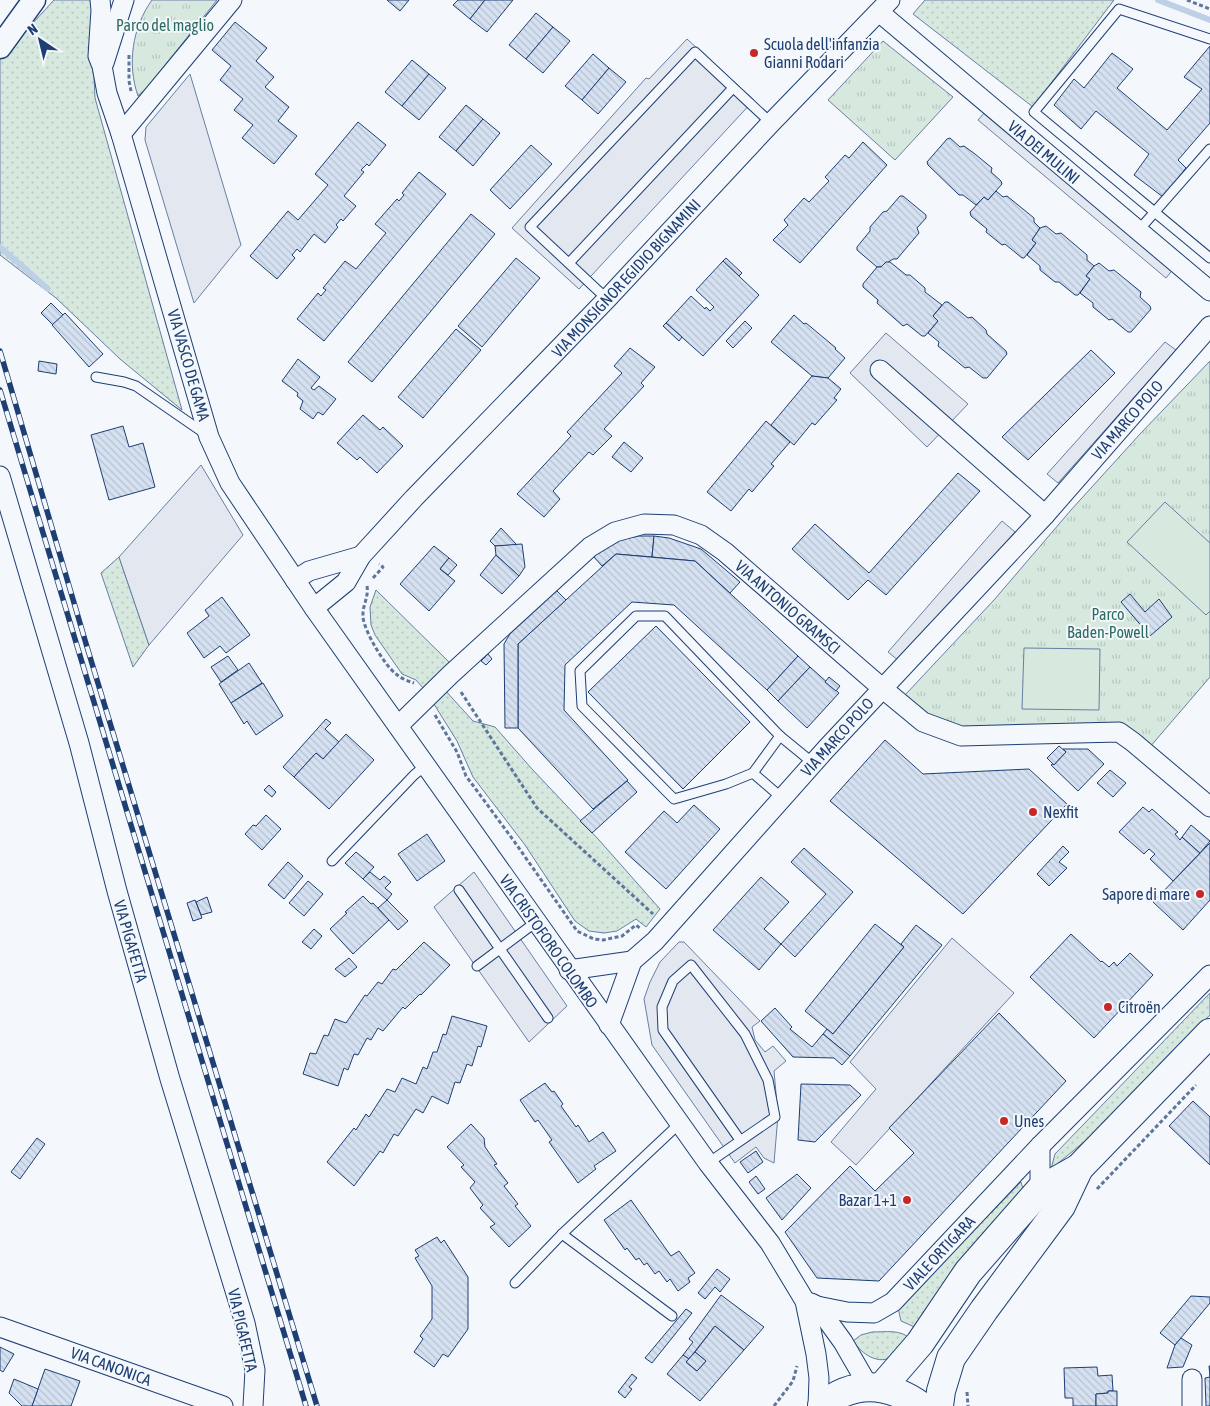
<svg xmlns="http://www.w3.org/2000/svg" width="1210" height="1406" viewBox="0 0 1210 1406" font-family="'Asap Condensed',sans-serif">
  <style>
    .grass { fill: url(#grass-dots); stroke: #687fa3 }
    .park { fill: url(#park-tufts); stroke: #687fa3 }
    .pitch { fill: #d7e8df; stroke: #687fa3 }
    .parking { fill: #e3e8f0; stroke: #687fa3 }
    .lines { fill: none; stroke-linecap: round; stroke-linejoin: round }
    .stream { stroke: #bed0e5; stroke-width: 6 }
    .building { fill: url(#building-back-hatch); stroke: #1d3f73 }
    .service-casing { stroke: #1d3f73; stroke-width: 11 }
    .minor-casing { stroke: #1d3f73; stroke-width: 21 }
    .tertiary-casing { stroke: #1d3f73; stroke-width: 25 }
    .primary-casing { stroke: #1d3f73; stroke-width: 30 }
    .path { stroke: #5e769c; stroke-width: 3; stroke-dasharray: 4 2.5; stroke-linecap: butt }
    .service { stroke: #f4f7fb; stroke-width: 9 }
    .minor { stroke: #f4f7fb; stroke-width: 19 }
    .tertiary { stroke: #f4f7fb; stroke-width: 22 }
    .primary { stroke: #f4f7fb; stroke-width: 28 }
    .rail-casing { stroke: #1d3f73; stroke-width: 5.5 }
    .rail { stroke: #f4f7fb; stroke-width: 4; stroke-dasharray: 11; stroke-linecap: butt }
    .poi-dot { fill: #c62828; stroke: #f4f7fb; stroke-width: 2 }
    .labels { text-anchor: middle; stroke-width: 4; stroke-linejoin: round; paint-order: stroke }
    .park-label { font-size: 16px; fill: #2c6c60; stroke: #f4f7fb }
    .poi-label { font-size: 16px; fill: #1d3f73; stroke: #f4f7fb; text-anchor: start }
    .street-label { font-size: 16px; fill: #1d3f73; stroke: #f4f7fb }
  </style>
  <defs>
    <pattern id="grass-dots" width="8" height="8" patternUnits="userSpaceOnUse" patternTransform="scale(1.25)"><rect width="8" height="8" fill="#d7e8df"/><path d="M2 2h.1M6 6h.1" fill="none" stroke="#b8c8c3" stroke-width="1.8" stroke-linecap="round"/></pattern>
    <pattern id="park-tufts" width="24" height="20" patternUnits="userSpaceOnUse" patternTransform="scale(1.25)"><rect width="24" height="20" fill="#d7e8df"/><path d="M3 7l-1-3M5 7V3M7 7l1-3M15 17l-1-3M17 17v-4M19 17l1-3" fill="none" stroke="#b8c8c3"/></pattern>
    <pattern id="building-back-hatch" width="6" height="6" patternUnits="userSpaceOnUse" patternTransform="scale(1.25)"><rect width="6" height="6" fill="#d5e0f0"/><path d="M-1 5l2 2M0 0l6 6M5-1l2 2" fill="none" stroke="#b6c1d1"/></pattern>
  </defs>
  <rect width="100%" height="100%" fill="#f4f7fb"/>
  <!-- grass -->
  <g class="grass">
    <polygon points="54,0 97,0 93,55 95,98 182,410 120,359 56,298 0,255 0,59"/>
    <polygon points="925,0 1114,0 1033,107 913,14"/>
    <polygon points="119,557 149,645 133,667 101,573"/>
    <polygon points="376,590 450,663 424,689 416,680 402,674 375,635 371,625 370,607"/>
    <polygon points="444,689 473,721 495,727 532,769 599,840 660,909 646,927 636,919 617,931 604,933 589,931 575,921 525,845 473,777 457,741 432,701"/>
    <polygon points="1210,993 1210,1015 1118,1114 1051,1169 1055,1154"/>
    <polygon points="1021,1182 1023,1189 919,1329 901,1321 898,1308"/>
    <path d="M872,1332C886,1332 900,1329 911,1339C906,1344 900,1352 894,1356C878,1366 862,1354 853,1341L861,1335Z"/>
  </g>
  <!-- park -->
  <g class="park">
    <path d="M152,0H217L145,90L138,96C127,64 132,28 152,0Z"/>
    <polygon points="883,41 953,97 895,160 828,100"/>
    <polygon points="1210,361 1210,677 1149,748 1142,741 963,727 919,711 905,695 994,600 1071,510 1140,434"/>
  </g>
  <!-- pitch -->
  <g class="pitch">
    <polygon points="1165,502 1210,543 1210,611 1206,615 1127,542"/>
    <polygon points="1024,648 1100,649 1099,710 1022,709"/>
  </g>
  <!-- parking -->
  <g class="parking">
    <polygon points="687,39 754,100 579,289 512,228 646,78 649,79"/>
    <polygon points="190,74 241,245 194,303 145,140 146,127"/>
    <polygon points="985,112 1174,268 1166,278 978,120"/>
    <polygon points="886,333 968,404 927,447 850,373"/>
    <polygon points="1165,342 1176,350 1058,483 1047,474"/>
    <polygon points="201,465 243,535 149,645 119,557"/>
    <polygon points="1002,521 1015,532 899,661 888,652"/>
    <polygon points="474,872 567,1006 529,1042 434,907"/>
    <polygon points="952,938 1014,993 856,1165 831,1142 876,1089 850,1062"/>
    <polygon points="679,942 684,942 760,1021 752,1027 755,1040 765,1052 773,1046 786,1061 774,1071 778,1115 774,1163 764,1158 756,1147 735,1163 652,1045 644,999 650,982 660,962"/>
  </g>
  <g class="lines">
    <!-- stream -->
    <g class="stream">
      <polyline points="1158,0 1210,20"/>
      <polyline points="0,247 48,289"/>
    </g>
  </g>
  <!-- building -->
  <g class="building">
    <polygon points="387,0 409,0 400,11"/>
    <polygon points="458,0 485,0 470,19 453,5"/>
    <polygon points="485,0 513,0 487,32 470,19"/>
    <polygon points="536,13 553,27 526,59 509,45"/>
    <polygon points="235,22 267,48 256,61 274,77 265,87 289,107 278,121 297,136 274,164 242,138 253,125 234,110 243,99 220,80 231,66 212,50"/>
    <polygon points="553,27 570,41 543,73 526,59"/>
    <polygon points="1210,46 1210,123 1178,160 1186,168 1163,197 1134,175 1149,154 1096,111 1081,129 1054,105 1074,79 1084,88 1112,53 1133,69 1117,88 1167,130 1202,89 1184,77"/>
    <polygon points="593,54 609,68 582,100 565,86"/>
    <polygon points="412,60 429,74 402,106 385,92"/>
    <polygon points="609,68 626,82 598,114 582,100"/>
    <polygon points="429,74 446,88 419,120 402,106"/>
    <polygon points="466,105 483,119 456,151 439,137"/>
    <polygon points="483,119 500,133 473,166 456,151"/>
    <polygon points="358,122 386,145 369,166 367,164 361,170 364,172 344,196 356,206 343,221 341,219 336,225 338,227 325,243 314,234 300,252 297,249 292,255 295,258 277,279 250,256 288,211 298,220 328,185 315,174"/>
    <polygon points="950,138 960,147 964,146 975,154 992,168 991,172 1001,181 1002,184 988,200 984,197 976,205 963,195 959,195 928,165 927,162 947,139"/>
    <polygon points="863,142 887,165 800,263 773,240 788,225 784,220 804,198 809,202 829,181 825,177 845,155 849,158"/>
    <polygon points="531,145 552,164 510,209 490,190"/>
    <polygon points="419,172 446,194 324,341 297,319 318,293 321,296 326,290 323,288 345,261 356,269 386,233 375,224 397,199 399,201 404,195 402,193"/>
    <polygon points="996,191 1003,197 1007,196 1034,218 1034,222 1040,228 1032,240 1036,243 1024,258 1022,258 1005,244 1002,245 986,232 987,229 971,216 970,212 984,197 988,200"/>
    <polygon points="900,196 903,196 926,215 926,218 917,228 919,233 897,259 893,259 881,267 877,267 857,250 857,247 870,231 870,227 883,212 887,211"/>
    <polygon points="471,214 495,234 372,382 348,362"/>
    <polygon points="1046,226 1056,234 1061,233 1087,255 1087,260 1094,266 1086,276 1090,279 1078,295 1075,295 1059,282 1055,282 1040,270 1040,266 1027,255 1036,243 1032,240 1040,228"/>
    <polygon points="516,258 540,278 482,347 458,326"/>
    <polygon points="726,258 742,273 739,276 723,261"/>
    <polygon points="723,261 759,295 703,356 666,323 691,296 705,309 706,307 710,311 714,307 696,290"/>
    <polygon points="886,262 890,262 906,275 910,275 925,288 925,292 942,305 933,316 938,321 925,336 922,336 907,324 903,326 877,303 878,300 863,287 863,284 877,267 881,267"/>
    <polygon points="1099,263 1109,271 1114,270 1141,292 1140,297 1150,306 1151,309 1131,332 1128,332 1112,319 1109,320 1093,307 1093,303 1080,293 1090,279 1086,276 1094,266"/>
    <polygon points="945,302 948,302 968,318 972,317 986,330 987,334 1006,351 1007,354 987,378 983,378 969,367 965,368 938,346 939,342 928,333 938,321 933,316"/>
    <polygon points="51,303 63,315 53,325 41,313"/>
    <polygon points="65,313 103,354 89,367 52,325"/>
    <polygon points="794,315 804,324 806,323 836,348 835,349 845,358 828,378 812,376 771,342"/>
    <polygon points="745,321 752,328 733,348 726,341"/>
    <polygon points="666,323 682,337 679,341 663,326"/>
    <polygon points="456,329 481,350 423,418 398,397"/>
    <polygon points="630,348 655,367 641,383 644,386 604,429 612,436 593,455 589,452 553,491 560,499 544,517 517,494 571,436 567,432 622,373 614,366"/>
    <polygon points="1091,350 1115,373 1028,460 1002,437"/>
    <polygon points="298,359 320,377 311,388 314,390 319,386 336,399 323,415 318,412 313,419 300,409 303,401 297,396 298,393 282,381"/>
    <polygon points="39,361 57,364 56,374 38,371"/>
    <polygon points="812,376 828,378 841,389 834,398 837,400 815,425 812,423 794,445 771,425"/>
    <polygon points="363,415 380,430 383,427 403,446 377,473 360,457 357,460 337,443"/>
    <polygon points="766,421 790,442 771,464 774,466 752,492 749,489 731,511 707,492"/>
    <polygon points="123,426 129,447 143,443 155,487 109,500 91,435"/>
    <polygon points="624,442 643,458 631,472 612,457"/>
    <polygon points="958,473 980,491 886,595 868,580 848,600 792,549 815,524 869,573"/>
    <polygon points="501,528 517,545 495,546 490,541"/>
    <polygon points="639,536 654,536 652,557 616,554 602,566 593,556 619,540"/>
    <polygon points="654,536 669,538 701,549 740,582 730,593 695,561 652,557"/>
    <polygon points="522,544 525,567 519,576 496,555 495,546"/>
    <polygon points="434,546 449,558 440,569 455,581 429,611 400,584"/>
    <polygon points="616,554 695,561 798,656 767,690 674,605 632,602 565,665 564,710 628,780 593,809 518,728 518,644"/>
    <polygon points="496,555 519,576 502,594 480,575"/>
    <polygon points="449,558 457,565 448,575 440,569"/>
    <polygon points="556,590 566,600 518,644 518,728 505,728 504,644 511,632"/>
    <polygon points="1130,594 1145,612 1159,599 1172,617 1150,636 1121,602"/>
    <polygon points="222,597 250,635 226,653 220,646 204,658 187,633 209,616 205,610"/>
    <polygon points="656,626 750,722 683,789 588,692"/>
    <polygon points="488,654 492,659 486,665 481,661"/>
    <polygon points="228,656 238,670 221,682 211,667"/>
    <polygon points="798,656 810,667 778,701 767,690"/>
    <polygon points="249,663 262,683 231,703 219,684"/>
    <polygon points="810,667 839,693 807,728 778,701"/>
    <polygon points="829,677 840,686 836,691 825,682"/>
    <polygon points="263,683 283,716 256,735 247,721 244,724 231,703"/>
    <polygon points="326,719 331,723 325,729 339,742 323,759 316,753 294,777 283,767"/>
    <polygon points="346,734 374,760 329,809 294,777 316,753 323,759"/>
    <polygon points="885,740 923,774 1029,769 1067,804 963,914 830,801"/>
    <polygon points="1059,746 1066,752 1054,765 1047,758"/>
    <polygon points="1063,749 1088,749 1104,764 1078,791 1051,765 1053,764 1054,765 1066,752"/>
    <polygon points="1110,770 1126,783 1113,797 1097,783"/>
    <polygon points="627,781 637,792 592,833 580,821"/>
    <polygon points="269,785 276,792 272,797 264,790"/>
    <polygon points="694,805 720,829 666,889 625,852 664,811 677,823"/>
    <polygon points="1143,807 1149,812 1152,809 1178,832 1175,834 1180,840 1182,837 1200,853 1173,881 1150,859 1155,854 1149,849 1144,854 1119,832"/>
    <polygon points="266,815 281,829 262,850 245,834 253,825 256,826"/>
    <polygon points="1191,825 1210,841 1200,853 1182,837"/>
    <polygon points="427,834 445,861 417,881 398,854"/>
    <polygon points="1210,843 1210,900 1183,930 1153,902"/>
    <polygon points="1063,846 1069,852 1059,862 1067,868 1049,886 1037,874"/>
    <polygon points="804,848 853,892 795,957 781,944 826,894 791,862"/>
    <polygon points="356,852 374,867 363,879 345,863"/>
    <polygon points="288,862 303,876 284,899 268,885"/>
    <polygon points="370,872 380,880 384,876 391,882 385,888 392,894 387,900 363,879"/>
    <polygon points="761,877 789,902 764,929 781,944 759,970 713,930"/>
    <polygon points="308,881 323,894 304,916 289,903"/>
    <polygon points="363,896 371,904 373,903 389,920 353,954 330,929 347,913 345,912"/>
    <polygon points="207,897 212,912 201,915 196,902"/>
    <polygon points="195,900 202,918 193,921 187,903"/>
    <polygon points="387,900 408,921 398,930 378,908"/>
    <polygon points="875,924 904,947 833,1034 805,1011"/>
    <polygon points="916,925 942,945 850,1056 823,1034 827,1029 833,1034 904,947 901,944"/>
    <polygon points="314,929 322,936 311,949 302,942"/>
    <polygon points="1071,934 1101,962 1102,961 1109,967 1114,962 1117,966 1130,953 1153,975 1094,1038 1030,977"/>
    <polygon points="424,942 450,965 421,995 420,994 405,1009 403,1007 383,1031 378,1028 371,1040 367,1038 358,1055 354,1054 348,1070 344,1068 338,1086 303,1074 310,1053 316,1054 324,1035 328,1036 335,1019 346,1023 365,995 367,996 378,982 382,984 393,969 396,970"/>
    <polygon points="349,958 357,967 345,977 335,969"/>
    <polygon points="775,1008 792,1027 790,1029 812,1047 823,1034 850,1056 842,1065 834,1058 793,1057 761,1021"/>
    <polygon points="999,1013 1066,1081 879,1281 817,1278 785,1232 850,1166 875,1191 914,1153 889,1128"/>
    <polygon points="452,1016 487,1026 481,1047 478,1046 472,1066 467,1064 460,1083 455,1082 448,1104 432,1096 423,1113 416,1109 398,1136 394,1134 383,1153 380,1151 354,1186 327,1162 354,1128 356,1130 366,1114 369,1117 387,1089 395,1092 402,1078 416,1084 423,1067 427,1069 433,1052 437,1052 443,1034 446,1035"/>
    <polygon points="545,1083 552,1092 554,1091 563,1104 561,1106 576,1127 578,1125 589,1142 603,1132 616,1151 594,1166 596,1169 578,1183 549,1142 552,1140 538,1120 535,1122 520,1100"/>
    <polygon points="801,1084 850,1085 861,1095 815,1142 798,1140"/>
    <polygon points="1193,1101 1210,1117 1210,1165 1169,1126"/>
    <polygon points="471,1124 484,1138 485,1147 497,1164 494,1165 508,1183 504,1186 518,1204 515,1206 531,1226 509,1247 490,1227 495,1224 480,1208 483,1205 470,1188 475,1182 461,1167 464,1165 447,1147"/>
    <polygon points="37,1138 45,1144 20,1179 11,1172"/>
    <polygon points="756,1151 763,1162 748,1173 740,1162"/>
    <polygon points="797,1174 811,1188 782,1220 766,1198"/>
    <polygon points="756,1176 765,1189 758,1194 749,1182"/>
    <polygon points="631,1200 671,1256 679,1251 695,1273 688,1278 690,1282 678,1291 670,1279 667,1282 659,1271 655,1274 647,1263 644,1265 639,1258 636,1260 627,1248 625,1250 604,1220"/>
    <polygon points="437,1237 441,1243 444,1240 468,1277 468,1329 448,1357 443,1354 434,1367 414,1352 423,1339 420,1336 432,1319 432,1286 415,1258 419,1256 415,1250"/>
    <polygon points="717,1269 730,1279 720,1292 715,1287 705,1299 698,1293"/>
    <polygon points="721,1295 764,1327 744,1350 715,1326 689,1359 683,1355 693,1342 689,1339"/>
    <polygon points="1191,1296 1210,1297 1210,1303 1175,1345 1160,1333"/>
    <polygon points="686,1309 692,1313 652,1363 645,1358"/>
    <polygon points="715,1326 744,1350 700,1401 667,1374 683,1355 689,1359 686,1362 697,1371 706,1361 695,1352"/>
    <polygon points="1181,1338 1192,1345 1183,1367 1167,1368 1175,1345"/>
    <polygon points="0,1347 14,1354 3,1372 0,1370"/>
    <polygon points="695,1352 706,1361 697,1371 686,1362"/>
    <polygon points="1209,1366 1210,1366 1210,1406 1206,1406 1205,1378 1210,1377"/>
    <polygon points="1097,1367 1098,1376 1112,1375 1113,1391 1108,1391 1108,1393 1096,1394 1096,1406 1073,1406 1073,1398 1065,1398 1064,1368"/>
    <polygon points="45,1369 80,1381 71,1406 32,1406"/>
    <polygon points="632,1374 637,1378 629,1387 632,1389 625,1398 618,1392"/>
    <polygon points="14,1379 38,1389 32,1406 22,1406 9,1393"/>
    <polygon points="1108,1391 1117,1391 1117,1406 1096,1406 1096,1394 1108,1393"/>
  </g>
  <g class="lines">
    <defs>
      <g id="service">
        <polyline points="1210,39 1119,9 1034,112 1210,258"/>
        <polyline points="1138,231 1210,149"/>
        <polyline points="569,263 733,88"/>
        <polyline points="607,299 530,227 695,52 771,123"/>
        <polyline points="96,377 124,382 136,386 207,435"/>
        <polyline points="753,773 780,736"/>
        <polyline points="783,799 753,773 726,784 674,799 582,706 580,671 636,616 665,616 780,736 813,763"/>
        <polyline points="332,861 414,775 426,765"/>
        <polyline points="459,890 548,1018"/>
        <polyline points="477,966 536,922"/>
        <polyline points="708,1163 775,1117 768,1080 745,1034 691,965 673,981 662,1007 663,1030 740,1140"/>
        <polyline points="562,1234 672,1316"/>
        <polyline points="515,1283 562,1234 679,1124"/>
      </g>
      <g id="minor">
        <polyline points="100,0 101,10 98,56 102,66 107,93 121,134 209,437 230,483 314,608 708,1163 770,1243 805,1301 816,1354 819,1378 818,1406"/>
        <polyline points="879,12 1210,291"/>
        <polyline points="104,63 124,0"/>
        <polyline points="121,134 232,0"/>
        <polyline points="880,370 1045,515"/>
        <polyline points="0,476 79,743 117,891 170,1079 245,1323 255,1370 253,1406"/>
        <polyline points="295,580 309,571 361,556"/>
        <polyline points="314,608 346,582 361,556 414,498 607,299 771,123 890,0"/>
        <polyline points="398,726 450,675 590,547 615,532 644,524 674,525 701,535 725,552 882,688 923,722 961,736 1119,732 1133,742 1210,807"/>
        <polyline points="569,970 632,961"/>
        <polyline points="609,1025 632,961 655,941 826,749 1045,515 1210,326"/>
        <polyline points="1040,1146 1040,1190"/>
        <polyline points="811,1303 817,1306 843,1342 869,1387"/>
        <polyline points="817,1306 847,1312 874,1313 893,1302 1040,1146 1210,975"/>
        <polyline points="0,1327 223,1406"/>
        <polyline points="1192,1406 1192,1379"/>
      </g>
      <polyline id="tertiary" points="0,47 34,0"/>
      <g id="primary">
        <polyline points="881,1388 920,1343 968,1272 1040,1190 1079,1168 1210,1033"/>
        <path d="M822,1406C854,1379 889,1383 921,1406"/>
        <polyline points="939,1406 941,1391 951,1358 984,1310 1061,1206 1079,1168"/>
      </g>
    </defs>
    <!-- service casing -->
    <use href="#service" class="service-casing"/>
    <!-- minor casing -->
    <use href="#minor" class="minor-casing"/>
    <!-- tertiary casing -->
    <use href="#tertiary" class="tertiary-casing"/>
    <!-- primary casing -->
    <use href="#primary" class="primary-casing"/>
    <!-- path -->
    <g class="path">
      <polyline points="1187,0 1210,9"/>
      <polyline points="129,55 129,81 131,91"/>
      <polyline points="373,578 383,567 379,564"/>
      <path d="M367,586C369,597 362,606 363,617C364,631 385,666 396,674C402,679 408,681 414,683"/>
      <polyline points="461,692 537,808 653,914"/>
      <polyline points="435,715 457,752 466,776 514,841 577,931 594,939 603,940 622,936 636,925 641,929"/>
      <polyline points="1097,1189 1196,1085"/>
      <polyline points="967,1392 968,1406"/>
      <polyline points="774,1406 793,1381 797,1366"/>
    </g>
    <!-- service -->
    <use href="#service" class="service"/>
    <!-- minor -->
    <use href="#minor" class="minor"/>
    <!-- tertiary -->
    <use href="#tertiary" class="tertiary"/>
    <!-- primary -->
    <use href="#primary" class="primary"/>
    <defs>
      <g id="rail">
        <polyline points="0,351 87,647 317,1406"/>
        <polyline points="0,390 306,1406"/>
      </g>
    </defs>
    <!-- rail casing -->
    <use href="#rail" class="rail-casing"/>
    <!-- rail -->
    <use href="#rail" class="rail"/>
  </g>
  <!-- markers -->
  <g class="poi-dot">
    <circle cx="754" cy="53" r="5"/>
    <circle cx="1033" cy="812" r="5"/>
    <circle cx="1200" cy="894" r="5"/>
    <circle cx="1108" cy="1007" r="5"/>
    <circle cx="1004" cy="1121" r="5"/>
    <circle cx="907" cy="1200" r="5"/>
  </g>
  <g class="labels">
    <!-- park labels -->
    <g class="park-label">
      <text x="165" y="31">Parco del maglio</text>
      <text x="1108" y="620">Parco<tspan x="1108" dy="18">Baden-Powell</tspan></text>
    </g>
    <!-- poi labels -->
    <g class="poi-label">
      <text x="764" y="50">Scuola dell'infanzia<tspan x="764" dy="18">Gianni Rodari</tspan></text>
      <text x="1043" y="818">Nexfit</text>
      <text x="1190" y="900" text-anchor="end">Sapore di mare</text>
      <text x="1118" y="1013">Citroën</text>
      <text x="1014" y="1127">Unes</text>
      <text x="897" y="1206" text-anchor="end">Bazar 1+1</text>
    </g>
    <!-- street labels -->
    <g class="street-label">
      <text transform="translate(1044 152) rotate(40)" y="6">VIA DEI MULINI</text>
      <text transform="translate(626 278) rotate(-47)" y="6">VIA MONSIGNOR EGIDIO BIGNAMINI</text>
      <text transform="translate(189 365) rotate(74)" y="6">VIA VASCO DE GAMA</text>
      <text transform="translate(1127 420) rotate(-49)" y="6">VIA MARCO POLO</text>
      <text transform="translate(788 607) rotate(41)" y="6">VIA ANTONIO GRAMSCI</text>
      <text transform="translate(837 737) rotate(-48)" y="6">VIA MARCO POLO</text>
      <text transform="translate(131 941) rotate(74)" y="6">VIA PIGAFETTA</text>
      <text transform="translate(549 941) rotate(55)" y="6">VIA CRISTOFORO COLOMBO</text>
      <text transform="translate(939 1253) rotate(-47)" y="6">VIALE ORTIGARA</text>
      <text transform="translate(243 1330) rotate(77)" y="6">VIA PIGAFETTA</text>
      <text transform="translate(111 1366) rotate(20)" y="6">VIA CANONICA</text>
    </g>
  </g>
  <!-- north arrow -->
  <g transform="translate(40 40) rotate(325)" stroke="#f4f7fb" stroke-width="4" paint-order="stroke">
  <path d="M0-4L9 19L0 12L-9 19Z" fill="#1d3f73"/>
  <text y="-8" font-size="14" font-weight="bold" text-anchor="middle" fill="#1d3f73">N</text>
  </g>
</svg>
